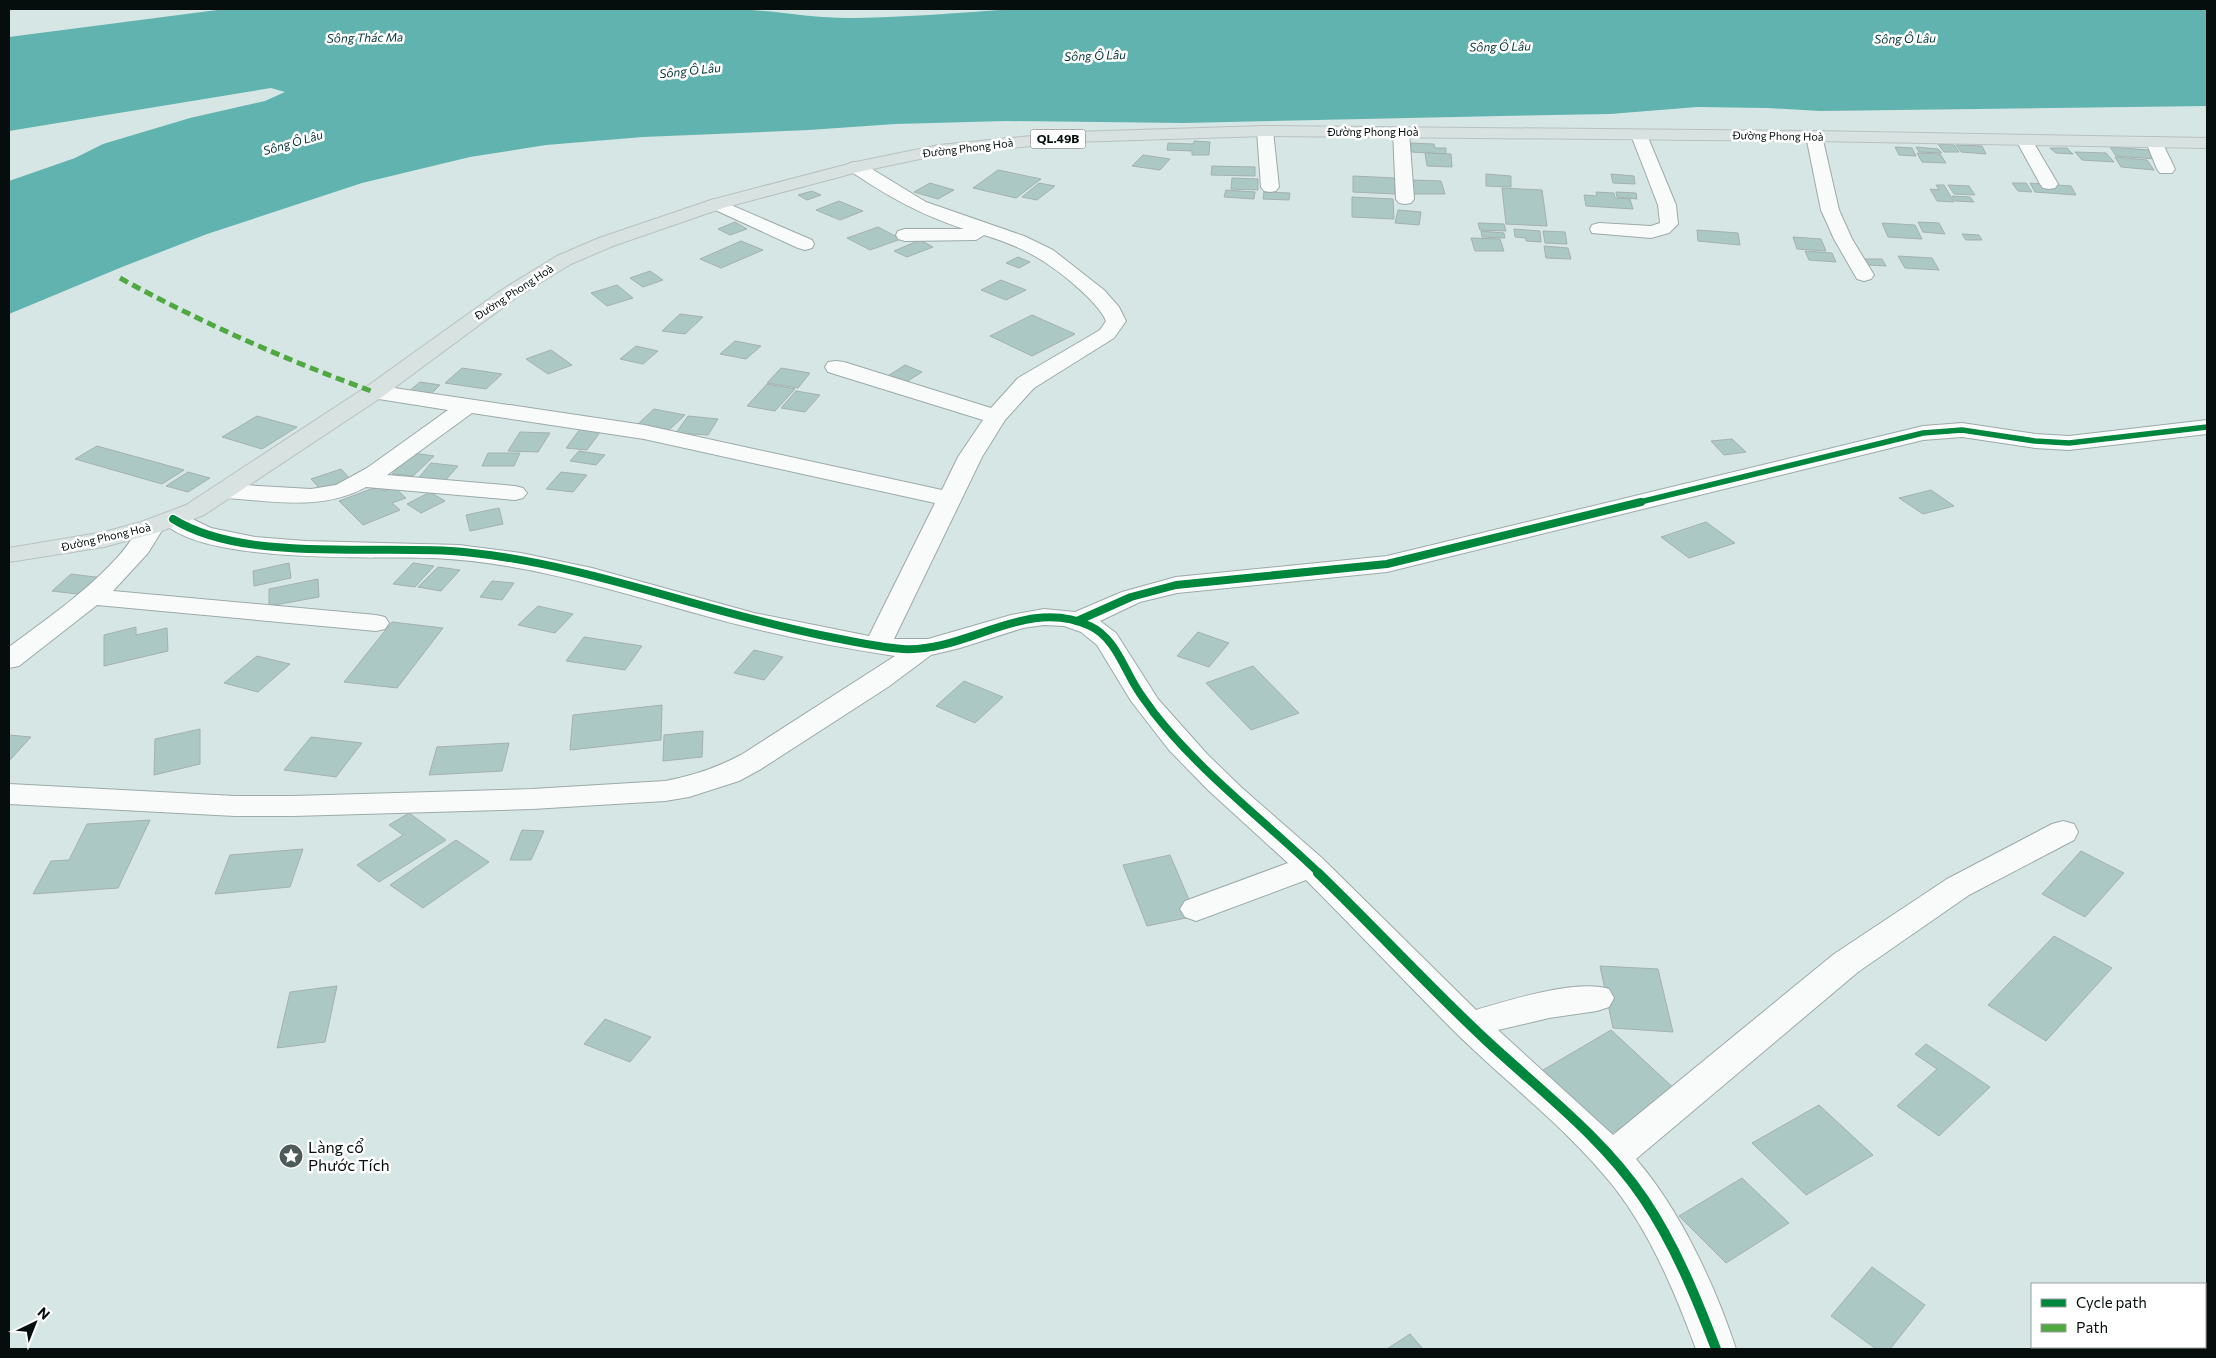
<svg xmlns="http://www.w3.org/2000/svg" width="2216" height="1358" viewBox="0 0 2216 1358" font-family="Commissioner,sans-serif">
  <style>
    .water { fill: #60b3af }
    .building { fill: #acc8c5; stroke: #a4b1af }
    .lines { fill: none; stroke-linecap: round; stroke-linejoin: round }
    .minor-casing { stroke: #9caaa8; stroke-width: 2 }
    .major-casing { stroke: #b9c1c0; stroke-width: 2 }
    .minor { fill: #f9fbfb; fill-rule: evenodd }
    .major { fill: #d8e2e1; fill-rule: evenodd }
    .quiet { stroke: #50a841; stroke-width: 5; stroke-dasharray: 9 5; stroke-linecap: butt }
    .cycleway-far2-casing { stroke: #fff; stroke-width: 8 }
    .cycleway-far1-casing { stroke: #fff; stroke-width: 11 }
    .cycleway-casing { stroke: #fff; stroke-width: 13 }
    .cycleway-far2 { stroke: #00873e; stroke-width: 5.5 }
    .cycleway-far1 { stroke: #00873e; stroke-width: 8 }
    .cycleway { stroke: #00873e; stroke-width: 10 }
    .labels { text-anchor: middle; stroke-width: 5; stroke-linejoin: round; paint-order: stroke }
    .far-street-label { font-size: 11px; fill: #050e0d; stroke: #fff }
    .far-water-label { font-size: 12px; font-style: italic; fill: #003533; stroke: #fff }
    .shield { fill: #fff; stroke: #505656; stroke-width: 1 }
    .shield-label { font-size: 12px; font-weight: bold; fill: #050e0d }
    .near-poi-label { font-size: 16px; fill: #050e0d; stroke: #fff; text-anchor: start }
  </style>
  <rect width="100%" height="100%" fill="#d5e6e4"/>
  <!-- water -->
  <path class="water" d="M225,9H733C774,10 814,19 855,18C907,17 960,13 1012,9H2207V106L1820,111L1767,108L1697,107L1610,114L1500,116L1184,123L1006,121L895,124L809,130L643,137L546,145L470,157L362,183L207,234L122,267L9,314V181L75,158L103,144L190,118L265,101L285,92L271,88L9,131V37Z"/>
  <!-- building -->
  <g class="building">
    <polygon points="1194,141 1210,142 1209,155 1192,155 1192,151 1167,150 1168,143 1193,144"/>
    <polygon points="1411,143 1434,144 1435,148 1446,148 1446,154 1411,152"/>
    <polygon points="1938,144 1954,145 1959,152 1944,152"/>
    <polygon points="1956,145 1982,146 1986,154 1961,152"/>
    <polygon points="1895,147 1912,148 1916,156 1899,155"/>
    <polygon points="1916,147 1938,149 1942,153 1919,152"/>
    <polygon points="2110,147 2149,150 2156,159 2116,156"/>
    <polygon points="2050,148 2067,148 2073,154 2056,153"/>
    <polygon points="2075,152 2106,153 2114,162 2082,160"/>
    <polygon points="1425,153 1451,154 1452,167 1427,166"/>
    <polygon points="1917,153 1940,154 1946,163 1922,162"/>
    <polygon points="1143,155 1170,159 1160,170 1132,166"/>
    <polygon points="2115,157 2147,160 2154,170 2121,167"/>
    <polygon points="1212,166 1255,167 1255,176 1211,175"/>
    <polygon points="998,170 1041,179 1016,198 973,188"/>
    <polygon points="1486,174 1511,176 1511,187 1486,186"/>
    <polygon points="1611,174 1634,176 1635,184 1613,183"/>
    <polygon points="1353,176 1395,178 1395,194 1353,192"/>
    <polygon points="1232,178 1258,179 1258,190 1231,189"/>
    <polygon points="1411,180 1441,181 1445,194 1414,194"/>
    <polygon points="930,183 954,190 938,199 914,192"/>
    <polygon points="1039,183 1055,186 1037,200 1022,197"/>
    <polygon points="2012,183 2026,183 2032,192 2018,191"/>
    <polygon points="2030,183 2071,186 2076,195 2035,192"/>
    <polygon points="1936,185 1944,185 1954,202 1937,201 1930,189 1939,190"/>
    <polygon points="1948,185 1969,186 1975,195 1954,194"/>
    <polygon points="1502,188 1542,190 1547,226 1506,224"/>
    <polygon points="1226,190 1255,192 1254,199 1224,197"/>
    <polygon points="812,191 821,195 807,200 798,195"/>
    <polygon points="1264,192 1290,193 1289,200 1263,199"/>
    <polygon points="1596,192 1614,193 1615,198 1630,199 1633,209 1586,206 1584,195 1597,196"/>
    <polygon points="1616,192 1636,193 1637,199 1617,197"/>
    <polygon points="1952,196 1970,197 1974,202 1955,201"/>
    <polygon points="1352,197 1393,199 1394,219 1352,217"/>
    <polygon points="839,201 863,211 840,220 816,210"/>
    <polygon points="1398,210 1421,212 1419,225 1395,223"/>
    <polygon points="735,222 747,229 730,235 718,229"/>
    <polygon points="1918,222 1939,223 1945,234 1923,232"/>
    <polygon points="1478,223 1504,224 1506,231 1480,230"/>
    <polygon points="1882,223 1915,225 1922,239 1888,237"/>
    <polygon points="878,227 901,239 870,250 847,238"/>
    <polygon points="1514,229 1540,231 1541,242 1526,241 1526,238 1515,237"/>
    <polygon points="1697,230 1738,233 1740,245 1698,241"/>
    <polygon points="1481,231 1504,233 1505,238 1482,237"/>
    <polygon points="1543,231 1565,232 1567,244 1545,243"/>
    <polygon points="1962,234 1979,235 1982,240 1966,240"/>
    <polygon points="1793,237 1821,239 1826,251 1797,249"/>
    <polygon points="1471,238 1500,239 1504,251 1475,251"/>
    <polygon points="920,240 933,247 907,257 894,251"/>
    <polygon points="741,241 763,250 721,268 700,259"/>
    <polygon points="1544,246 1568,248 1571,259 1546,258"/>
    <polygon points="1805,251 1832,253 1836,262 1809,260"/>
    <polygon points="1898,256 1932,258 1939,270 1905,268"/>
    <polygon points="1018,257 1030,262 1019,268 1006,263"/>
    <polygon points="1865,259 1882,259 1886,266 1869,265"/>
    <polygon points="650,271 663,280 643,287 630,278"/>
    <polygon points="1001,280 1026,290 1006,300 981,290"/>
    <polygon points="617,285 633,298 607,306 591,293"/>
    <polygon points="680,314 703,317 685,334 662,331"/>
    <polygon points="1032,315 1075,334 1032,356 990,336"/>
    <polygon points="735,341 761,346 746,359 720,354"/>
    <polygon points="636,346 658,351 643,364 620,359"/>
    <polygon points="551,350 572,365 548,374 526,359"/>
    <polygon points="905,365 922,372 903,384 886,377"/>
    <polygon points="462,368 502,374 486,389 445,383"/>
    <polygon points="781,368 810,373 798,388 767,383"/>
    <polygon points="420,382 440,385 430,395 409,391"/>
    <polygon points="767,384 795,389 775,411 747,406"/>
    <polygon points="796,391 820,395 805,412 781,408"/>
    <polygon points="654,409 685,415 668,431 637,425"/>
    <polygon points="257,416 297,427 262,449 222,437"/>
    <polygon points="688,416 718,419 708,435 676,433"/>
    <polygon points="580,429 601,431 587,450 566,448"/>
    <polygon points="520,432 550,433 538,452 508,451"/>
    <polygon points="1732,439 1746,452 1724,455 1711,441"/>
    <polygon points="97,446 184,470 162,484 75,459"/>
    <polygon points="579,451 605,455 596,465 570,461"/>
    <polygon points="413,453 434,456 413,476 392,474"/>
    <polygon points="488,453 520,453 514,466 482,466"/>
    <polygon points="431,463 458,466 443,483 416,481"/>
    <polygon points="341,469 353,482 323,492 311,479"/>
    <polygon points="188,472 210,478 188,492 166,486"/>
    <polygon points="561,472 587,475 573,492 546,489"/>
    <polygon points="379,486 384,491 394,487 406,498 392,503 400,510 363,525 339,501"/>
    <polygon points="1931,490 1954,506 1923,514 1899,498"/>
    <polygon points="430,492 445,501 421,513 407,504"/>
    <polygon points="499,508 503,524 470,531 466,515"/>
    <polygon points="1706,522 1735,543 1689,558 1661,537"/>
    <polygon points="289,563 291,578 254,586 253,571"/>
    <polygon points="413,563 434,566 415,587 393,584"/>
    <polygon points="438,567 460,570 441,591 418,587"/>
    <polygon points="71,574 103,578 86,595 52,591"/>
    <polygon points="318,579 319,597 269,606 269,589"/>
    <polygon points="492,581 514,583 502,600 480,597"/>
    <polygon points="538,606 573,614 555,633 518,625"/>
    <polygon points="392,622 443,628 397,688 344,682"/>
    <polygon points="136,627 136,635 167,628 168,651 104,666 104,635"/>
    <polygon points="1198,632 1229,643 1209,667 1177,656"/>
    <polygon points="584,637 642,646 625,670 566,661"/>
    <polygon points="754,650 783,657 764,680 734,673"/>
    <polygon points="257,656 290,664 258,692 224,683"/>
    <polygon points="1253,666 1299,713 1251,730 1206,683"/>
    <polygon points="964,681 1003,697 975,723 936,706"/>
    <polygon points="662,705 661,740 570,750 573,715"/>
    <polygon points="200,729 200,764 154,775 155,739"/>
    <polygon points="703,731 702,757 663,761 664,735"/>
    <polygon points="9,735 31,737 9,761"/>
    <polygon points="311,737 362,743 336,777 284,770"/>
    <polygon points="509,743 502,771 429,775 437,747"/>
    <polygon points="409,813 446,840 379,882 357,865 403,835 389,825"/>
    <polygon points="150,820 118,888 33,894 51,861 69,860 87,824"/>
    <polygon points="522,830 544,831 531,860 510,860"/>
    <polygon points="456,840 489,862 423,908 390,885"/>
    <polygon points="303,849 290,887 215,894 230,855"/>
    <polygon points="2081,851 2124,873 2085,917 2042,894"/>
    <polygon points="1170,855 1196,916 1147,926 1123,865"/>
    <polygon points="2054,936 2112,968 2046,1041 1988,1005"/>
    <polygon points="1600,966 1658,969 1673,1032 1613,1028"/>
    <polygon points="337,986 325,1042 277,1048 290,992"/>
    <polygon points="605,1019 651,1037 630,1062 584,1044"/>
    <polygon points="1611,1030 1678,1092 1609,1135 1543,1070"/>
    <polygon points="1926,1044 1990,1087 1939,1136 1897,1106 1937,1069 1915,1054"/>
    <polygon points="1819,1105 1873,1155 1806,1195 1752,1143"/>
    <polygon points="1742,1178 1789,1223 1726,1263 1679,1216"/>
    <polygon points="1872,1267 1925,1305 1890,1349 1876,1349 1831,1316"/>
    <polygon points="1410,1334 1423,1349 1387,1349"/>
    <polygon points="2113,1347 2162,1347 2160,1349 2111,1349"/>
  </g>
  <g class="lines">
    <defs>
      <g id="minor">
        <polygon points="1265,126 1271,127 1273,131 1279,187 1276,191 1270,192 1264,191 1261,187 1257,131 1259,127"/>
        <polygon points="1401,127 1407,128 1409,132 1414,199 1411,203 1405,204 1399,203 1396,199 1393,132 1395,128"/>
        <polygon points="1639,130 1645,131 1647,135 1676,205 1678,224 1669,233 1651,238 1592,233 1590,229 1592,225 1599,223 1651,226 1660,223 1658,205 1631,135 1633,131"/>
        <polygon points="1814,131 1820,132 1822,136 1839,210 1852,239 1874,275 1871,279 1864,281 1857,279 1834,239 1821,210 1806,136 1808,132"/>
        <polygon points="2024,135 2030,136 2032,140 2058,184 2055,188 2049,189 2043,188 2040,184 2016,140 2018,136"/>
        <polygon points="2154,137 2160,138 2162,142 2175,169 2172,173 2160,173 2157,169 2146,142 2148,138"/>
        <path d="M856,162L862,163L926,202L1024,236L1053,250L1104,290L1119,307L1126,321L1114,338L1034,388L1005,420L982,457L894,639H928L1011,615L1044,609L1075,612L1122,592L1176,577L1387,556L1923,426L1962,423L2035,434L2069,436L2207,420V434L2069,450L2035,448L1962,437L1923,440L1387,572L1177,593L1140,602L1100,621L1116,633L1158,699L1207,754L1242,788L1322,858L1476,1010C1509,1000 1577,979 1609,989L1614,998L1609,1007L1597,1011L1549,1018L1498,1030L1613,1135L1834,954L1947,879L2052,824L2063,821L2074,824L2078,832L2074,840L1969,895L1858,972L1636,1159C1680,1210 1715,1285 1736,1349H1696C1675,1293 1652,1236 1614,1187C1569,1130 1509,1085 1457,1034C1406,983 1357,931 1306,880L1207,917L1196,921L1185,917L1180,909L1185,901L1288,863L1208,790L1169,750L1131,701L1097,645L1081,632L1064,626L1044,625L1023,628L960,648L931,655L888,687L761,769L739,781L689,797L665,801L532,809L293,816H235L9,804V784L235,796H293L532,789L665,781C692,776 716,768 741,755L895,656C828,646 761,632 695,613C609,589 524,562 433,558C378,556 193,565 161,519L164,514L173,512L182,514L211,528L255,537L306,541L459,545L521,553L592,568L754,613L869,636L935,503L644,439L472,413L387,475L515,486L523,488L527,493L523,498L515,500L366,487C323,511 273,501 226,498L218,496L214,491L218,486L226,484L311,489L336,485L367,468L448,410L366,397L363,392L366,387L374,385L644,425L942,490L958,457L983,420L828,372L825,367L828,362L836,361L844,362L991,408L1018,378L1100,330L1106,321C1098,301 1057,269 1038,258C1022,248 1003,241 984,235L976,240L905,241L898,239L896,235L898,231L905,229H964C919,214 889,197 850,171L847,167L850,163Z"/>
        <polygon points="717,199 812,240 814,244 812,248 805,250 798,248 711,208 708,204 711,200"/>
        <path d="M152,520L161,522L164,527L148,553L113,591L376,615L385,617L389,623L385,629L376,631L97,605L19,666L9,668V647C45,620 82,595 113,562C125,550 134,536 143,522Z"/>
      </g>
      <polygon id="major" points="1265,126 1814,131 2207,138 2207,148 1814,141 1265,136 1073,142 939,155 858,172 723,208 613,246 571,264 517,297 382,397 204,515 159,532 104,547 9,562 9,548 104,532 141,522 186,505 366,387 503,289 557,256 599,238 711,200 856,162 939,145 1073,132"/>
    </defs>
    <!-- minor casing -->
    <use href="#minor" class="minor-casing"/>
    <!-- major casing -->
    <use href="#major" class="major-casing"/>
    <!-- minor -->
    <use href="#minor" class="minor"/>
    <!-- major -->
    <use href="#major" class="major"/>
    <!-- quiet -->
    <path class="quiet" d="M120,278C202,323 286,360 374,392"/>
    <defs>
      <polyline id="cycleway-far2" points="1636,503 1923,433 1962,430 2035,441 2069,443 2207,427"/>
      <g id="cycleway-far1">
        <path d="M173,519C245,564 380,544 464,552C586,564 701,611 820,635C847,640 875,647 903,649C967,653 1026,596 1090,626C1114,637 1123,666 1136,687C1141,696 1148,704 1154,713C1202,774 1264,820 1320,874"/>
        <polyline points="1077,621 1131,597 1176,585 1387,564 1641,502"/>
      </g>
      <path id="cycleway" d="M1318,873C1375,928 1429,987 1487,1041C1541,1091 1603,1138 1644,1199C1675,1245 1696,1297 1716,1349"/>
    </defs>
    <!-- cycleway-far2 casing -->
    <use href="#cycleway-far2" class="cycleway-far2-casing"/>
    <!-- cycleway-far1 casing -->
    <use href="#cycleway-far1" class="cycleway-far1-casing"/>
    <!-- cycleway casing -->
    <use href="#cycleway" class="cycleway-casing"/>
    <!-- cycleway-far2 -->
    <use href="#cycleway-far2" class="cycleway-far2"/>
    <!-- cycleway-far1 -->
    <use href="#cycleway-far1" class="cycleway-far1"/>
    <!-- cycleway -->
    <use href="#cycleway" class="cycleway"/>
  </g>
  <!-- icons -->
  <defs>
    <symbol id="sight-disc" viewBox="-11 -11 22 22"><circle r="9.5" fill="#4e5a58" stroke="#fff"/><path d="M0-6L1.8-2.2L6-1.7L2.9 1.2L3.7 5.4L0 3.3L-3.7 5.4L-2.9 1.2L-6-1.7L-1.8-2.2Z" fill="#fff"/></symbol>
  </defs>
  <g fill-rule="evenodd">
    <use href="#sight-disc" x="277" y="1142" width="28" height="28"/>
  </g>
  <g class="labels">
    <!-- far-street labels -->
    <g class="far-street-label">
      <text x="1373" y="136">Đường Phong Hoà</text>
      <text transform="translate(1778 136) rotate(1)" y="4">Đường Phong Hoà</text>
      <text transform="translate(968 148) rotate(-7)" y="4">Đường Phong Hoà</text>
      <text transform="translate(514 292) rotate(-33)" y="4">Đường Phong Hoà</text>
      <text transform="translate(106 537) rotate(-13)" y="4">Đường Phong Hoà</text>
    </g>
    <!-- far-water labels -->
    <g class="far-water-label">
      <text transform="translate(365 38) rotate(-1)" y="4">Sông Thác Ma</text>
      <text transform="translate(1905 39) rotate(-1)" y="4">Sông Ô Lâu</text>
      <text transform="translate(1500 47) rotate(-1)" y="4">Sông Ô Lâu</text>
      <text transform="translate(1095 56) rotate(-2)" y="4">Sông Ô Lâu</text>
      <text transform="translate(690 71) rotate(-6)" y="4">Sông Ô Lâu</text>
      <text transform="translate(293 143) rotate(-16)" y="4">Sông Ô Lâu</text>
    </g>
    <!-- shield labels -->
    <rect class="shield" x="1030.5" y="129.5" width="55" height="19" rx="4"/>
    <g class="shield-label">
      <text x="1058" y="143">QL.49B</text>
    </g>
    <!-- near-poi labels -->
    <g class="near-poi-label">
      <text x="308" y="1153">Làng cổ<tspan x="308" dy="18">Phước Tích</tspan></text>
    </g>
  </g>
  <!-- border -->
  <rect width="2216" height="1358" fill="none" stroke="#050e0d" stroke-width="20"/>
  <!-- legend -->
  <rect x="2031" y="1283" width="175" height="65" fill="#ffffff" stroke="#9b9f9e"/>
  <rect x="2041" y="1299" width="25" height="8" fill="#00873e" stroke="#9b9f9e"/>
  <text x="2076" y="1308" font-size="15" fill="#050e0d">Cycle path</text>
  <rect x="2041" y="1324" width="25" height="8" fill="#50a841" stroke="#9b9f9e"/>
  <text x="2076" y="1333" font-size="15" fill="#050e0d">Path</text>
  <!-- north arrow -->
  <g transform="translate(35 1323) rotate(43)" stroke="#ffffff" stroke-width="4" paint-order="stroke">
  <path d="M0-4L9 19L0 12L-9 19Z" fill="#050e0d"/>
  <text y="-8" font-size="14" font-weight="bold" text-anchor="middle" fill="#050e0d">N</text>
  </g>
</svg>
